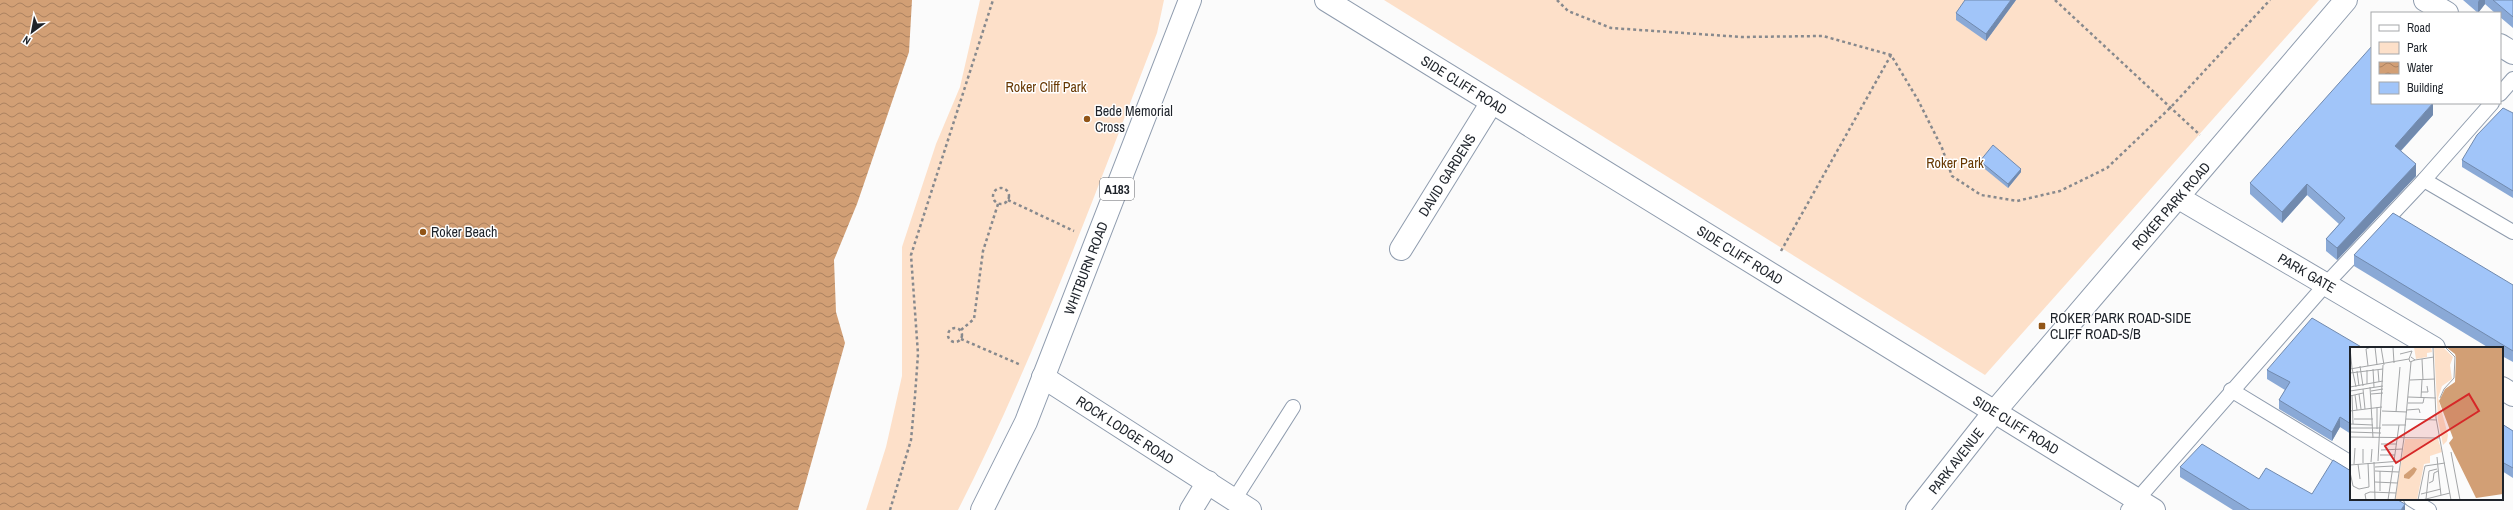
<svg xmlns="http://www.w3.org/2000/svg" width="2513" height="510" viewBox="0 0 2513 510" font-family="'Archivo Narrow',sans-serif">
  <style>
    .green { fill: #fde0c9 }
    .water { fill: url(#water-waves) }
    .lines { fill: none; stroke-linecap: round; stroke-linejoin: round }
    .lane-casing { stroke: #8f9cae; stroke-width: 16 }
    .street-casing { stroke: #8f9cae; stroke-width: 24 }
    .secondary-casing { stroke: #8f9cae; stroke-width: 24 }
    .primary-casing { stroke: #8f9cae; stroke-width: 24 }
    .path { stroke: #87898d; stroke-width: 2.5; stroke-dasharray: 3 3; stroke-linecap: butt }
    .lane { stroke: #fff; stroke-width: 14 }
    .street { stroke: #fff; stroke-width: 22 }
    .secondary { stroke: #fff; stroke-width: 22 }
    .primary { stroke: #fff; stroke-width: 22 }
    .wall { fill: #8aa9d6 }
    .shaded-wall { fill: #718aae }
    .building { fill: #a1c5f9; stroke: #718aae }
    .poi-dot { fill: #915517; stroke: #fff; stroke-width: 1.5 }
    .labels { text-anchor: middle; stroke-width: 3; stroke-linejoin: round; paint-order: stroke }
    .shield { fill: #fff; stroke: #62656a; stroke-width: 1 }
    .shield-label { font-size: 13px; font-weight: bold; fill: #1e232a }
    .street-label { font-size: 14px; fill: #1e232a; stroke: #fff }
    .park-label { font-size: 14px; fill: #663701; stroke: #fff }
    .poi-label { font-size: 14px; fill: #1e232a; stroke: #fff; text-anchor: start }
    .inset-road { fill: none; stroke: #a3a5a7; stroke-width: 1 }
    .view { fill: #d62828; fill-opacity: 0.15; stroke: #d62828; stroke-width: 2 }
    .inset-edge { fill: none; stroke: #1e232a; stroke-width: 2 }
  </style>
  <defs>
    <pattern id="water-waves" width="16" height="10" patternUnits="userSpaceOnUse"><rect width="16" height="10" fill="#d29f75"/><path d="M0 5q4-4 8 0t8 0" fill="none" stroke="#aa8160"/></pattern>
  </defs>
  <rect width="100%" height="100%" fill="#fbfbfb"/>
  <!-- green -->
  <g class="green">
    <path d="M980,0H1164L1157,33C1095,194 1036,356 958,510H866L886,447L902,376V247L936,144L960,87Z"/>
    <polygon points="1384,0 2319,0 1985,375"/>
  </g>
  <!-- water -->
  <polygon class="water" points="0,0 912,0 909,52 857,204 834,260 836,312 845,343 798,510 0,510"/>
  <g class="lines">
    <defs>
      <g id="lane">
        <polyline points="2500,94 2513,79"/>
        <polyline points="2424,180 2513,232"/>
        <polyline points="2231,390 2351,463"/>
        <polyline points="2411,499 2429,510"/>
        <polyline points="1234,500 1293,407"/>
        <polyline points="2128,510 2326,284 2424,180 2492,103"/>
      </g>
      <g id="street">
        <polyline points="2425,0 2447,13"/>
        <polyline points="2500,45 2513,53"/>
        <polyline points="2179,198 2434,348"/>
        <polyline points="1401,249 1492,102"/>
        <polyline points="1043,377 1250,510"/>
        <polyline points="2502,388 2513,395"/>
        <polyline points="1191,510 1208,482"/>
      </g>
      <g id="secondary">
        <polyline points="1326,0 2154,510"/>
        <polyline points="1917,510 1995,411 2346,0"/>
      </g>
      <polyline id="primary" points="982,510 1026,422 1190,0"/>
    </defs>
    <!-- lane casing -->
    <use href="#lane" class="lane-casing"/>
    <!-- street casing -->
    <use href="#street" class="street-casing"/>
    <!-- secondary casing -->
    <use href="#secondary" class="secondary-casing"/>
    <!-- primary casing -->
    <use href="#primary" class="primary-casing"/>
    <!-- path -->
    <g class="path">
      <polyline points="1557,0 1568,11 1611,28 1742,37 1823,36 1891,55 1918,100 1942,148 1952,176 1981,195 2017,201 2060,191 2107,168 2171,107 2270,0"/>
      <polyline points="2055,0 2200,135"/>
      <circle cx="1001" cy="196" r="8"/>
      <polyline points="1008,200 1074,231"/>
      <polyline points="1781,251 1891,55"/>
      <circle cx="955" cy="335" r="7"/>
      <polyline points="961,330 974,319 983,251 998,204"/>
      <polyline points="961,339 1021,365"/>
      <polyline points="890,510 911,440 915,396 918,354 911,255 993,0"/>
    </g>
    <!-- lane -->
    <use href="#lane" class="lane"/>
    <!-- street -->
    <use href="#street" class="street"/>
    <!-- secondary -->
    <use href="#secondary" class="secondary"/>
    <!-- primary -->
    <use href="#primary" class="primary"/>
  </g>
  <!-- wall -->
  <g class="wall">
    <polygon points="2016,0 1986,41 1956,20 1956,13"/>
    <polygon points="2463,0 2513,0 2513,28 2500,17 2500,13 2495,13 2485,4 2478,13"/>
    <polygon points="2513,113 2513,198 2462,167 2462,160"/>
    <polygon points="2433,115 2401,151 2416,176 2337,260 2326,251 2326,239 2339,224 2307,195 2282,223 2250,194 2250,183"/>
    <polygon points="1980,161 2021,172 2008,188 1980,165"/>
    <polygon points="2354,255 2513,285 2513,362 2502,356 2502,348 2489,348 2354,266"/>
    <polygon points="2351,348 2351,434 2340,427 2332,441 2279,409 2279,400 2285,390 2267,379 2267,370"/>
    <polygon points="2502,424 2513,431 2513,478 2502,471"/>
    <polygon points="2180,467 2259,479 2312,494 2405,510 2233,510 2180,477"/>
  </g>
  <!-- shaded-wall -->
  <g class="shaded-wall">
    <polygon points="2011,0 2016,0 1986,41 1986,34"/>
    <polygon points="2479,0 2485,0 2485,4 2478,13 2478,2"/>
    <polygon points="2433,103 2433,115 2395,157 2395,146"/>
    <polygon points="2416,164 2416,176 2337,260 2337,248"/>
    <polygon points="2021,169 2021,172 2008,188 2008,184"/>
    <polygon points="2307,184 2307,195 2282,223 2282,212"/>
    <polygon points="2340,417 2340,427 2332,441 2332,432"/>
    <polygon points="2405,504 2405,510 2401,510"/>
  </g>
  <!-- building -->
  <g class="building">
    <polygon points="1965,0 2011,0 1986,34 1956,13"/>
    <polygon points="2493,0 2513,0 2513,17"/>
    <polygon points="2372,46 2372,103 2433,103 2395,146 2416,164 2337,248 2326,239 2345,218 2307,184 2282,212 2250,183"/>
    <polygon points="2503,108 2513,113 2513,191 2462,160 2477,135"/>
    <polygon points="1993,145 2021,169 2008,184 1980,161"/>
    <polygon points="2393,213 2513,285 2513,351 2354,255"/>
    <polygon points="2312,318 2363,348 2351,348 2351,424 2340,417 2332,432 2279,400 2290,382 2267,370"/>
    <polygon points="2502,424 2513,431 2513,468 2502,462"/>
    <polygon points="2202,444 2259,479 2266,468 2312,494 2333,460 2351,471 2351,499 2396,499 2405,504 2401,510 2250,510 2180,467"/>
  </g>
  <!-- markers -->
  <g class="poi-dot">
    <circle cx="1087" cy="119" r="4"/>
    <circle cx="423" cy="232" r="4"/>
    <rect x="2038" y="322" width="8" height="8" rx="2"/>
  </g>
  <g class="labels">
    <!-- shield labels -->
    <rect class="shield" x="1100" y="178" width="34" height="22" rx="3"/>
    <g class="shield-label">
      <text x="1117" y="194">A183</text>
    </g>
    <!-- street labels -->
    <g class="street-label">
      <text transform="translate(1464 85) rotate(32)" y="5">SIDE CLIFF ROAD</text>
      <text transform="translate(1447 175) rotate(-58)" y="5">DAVID GARDENS</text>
      <text transform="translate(2171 206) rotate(-49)" y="5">ROKER PARK ROAD</text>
      <text transform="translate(1740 255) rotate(32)" y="5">SIDE CLIFF ROAD</text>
      <text transform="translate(1086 268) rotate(-69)" y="5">WHITBURN ROAD</text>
      <text transform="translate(2307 273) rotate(30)" y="5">PARK GATE</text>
      <text transform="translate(2016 425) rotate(32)" y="5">SIDE CLIFF ROAD</text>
      <text transform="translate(1125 430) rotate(33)" y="5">ROCK LODGE ROAD</text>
      <text transform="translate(1956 461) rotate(-52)" y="5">PARK AVENUE</text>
    </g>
    <!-- park labels -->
    <g class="park-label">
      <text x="1046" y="92">Roker Cliff Park</text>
      <text x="1955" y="168">Roker Park</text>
    </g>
    <!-- poi labels -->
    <g class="poi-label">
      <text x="1095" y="116">Bede Memorial<tspan x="1095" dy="16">Cross</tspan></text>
      <text x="431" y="237">Roker Beach</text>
      <text x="2050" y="323">ROKER PARK ROAD-SIDE<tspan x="2050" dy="16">CLIFF ROAD-S/B</tspan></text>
    </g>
  </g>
  <!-- overview -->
  <g transform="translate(2350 347)">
    <rect width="153" height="153" fill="#fbfbfb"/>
    <path d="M64,0H81L82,5L77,6V10L66,12ZM84,0H93L103,10L100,18L102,32L92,39L88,51L98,88L97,94L93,98L88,73ZM55,92H88L92,105L80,109V116L74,117L67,153H45Z" fill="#fde0c9"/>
    <path d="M96,0H153V147L126,151L99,96L103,91L89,54L95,42L105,35L106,11L105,7ZM64,120L67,122L64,127L59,132L54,131V128Z" fill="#d29f75"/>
    <path class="inset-road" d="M25,0L27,18M31,0L34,18M43,0L44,16M83,0L86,71L101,153M0,1L2,21M50,7L62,4M61,10L65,13L60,15L59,12L62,4M72,12L73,33M65,13L84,10M10,19L13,39M18,19L16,2L21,0M2,21L6,40M0,22L59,12M23,22L24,40M28,23L29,35M7,24L9,39M0,26L33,22M60,33L85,32M17,37V23M0,40L33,34M20,40L23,91M13,42L15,62M0,44L33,39M21,44L33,42M71,45H78L77,39M9,47L11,62M21,47L33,46M2,48L3,77M5,48L7,63M0,49L13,46M58,50L86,51M71,51L72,33M90,51L94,42L104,31L105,10L95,0M58,56H73L74,51M57,63L69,62L70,66M0,64L32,60M32,64L57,65M46,65L50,20M4,72H23M56,72L87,73M0,77L23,78M32,78H56M0,81H31M27,82V60M0,85L31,86M0,90L89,91M31,97H47M13,102V116M31,103L53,102M101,105L110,153M30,108H45M87,110L89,131M28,114L33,18M44,114L49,78M21,115L22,102M24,115L25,153M4,117L5,101M8,117L10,132M0,118L51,114M25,120L43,119L38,153M25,124L49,125M30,124V144M0,125L3,139L9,142L19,140L18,116M89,131L91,148M25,135L47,136M79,136L83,134L84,126L88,124M71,147L91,142M76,152L79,124L87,122M16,153L15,147L20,145L46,146M45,153L54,91L61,15M68,153L75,119L95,116M72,153L100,146"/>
    <path class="view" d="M119,47L129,64L46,116L35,99Z"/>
    <rect width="153" height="153" class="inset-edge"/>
  </g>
  <!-- legend -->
  <rect x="2371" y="12" width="130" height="92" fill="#ffffff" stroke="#a5a7aa"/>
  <rect x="2379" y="25" width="20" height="6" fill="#ffffff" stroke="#a5a7aa"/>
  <text x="2407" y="32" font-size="12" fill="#1e232a">Road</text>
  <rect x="2379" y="42" width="20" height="12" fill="#fde0c9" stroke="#a5a7aa"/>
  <text x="2407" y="52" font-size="12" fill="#1e232a">Park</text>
  <rect x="2379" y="62" width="20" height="12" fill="url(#water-waves)" stroke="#a5a7aa"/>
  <text x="2407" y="72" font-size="12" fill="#1e232a">Water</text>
  <rect x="2379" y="82" width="20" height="12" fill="#a1c5f9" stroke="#a5a7aa"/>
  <text x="2407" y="92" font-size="12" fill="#1e232a">Building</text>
  <!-- north arrow -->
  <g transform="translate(32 32) rotate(212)" stroke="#ffffff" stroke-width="3" paint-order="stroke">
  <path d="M0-3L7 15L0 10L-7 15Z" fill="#1e232a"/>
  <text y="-6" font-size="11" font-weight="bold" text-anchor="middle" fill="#1e232a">N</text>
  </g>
</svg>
